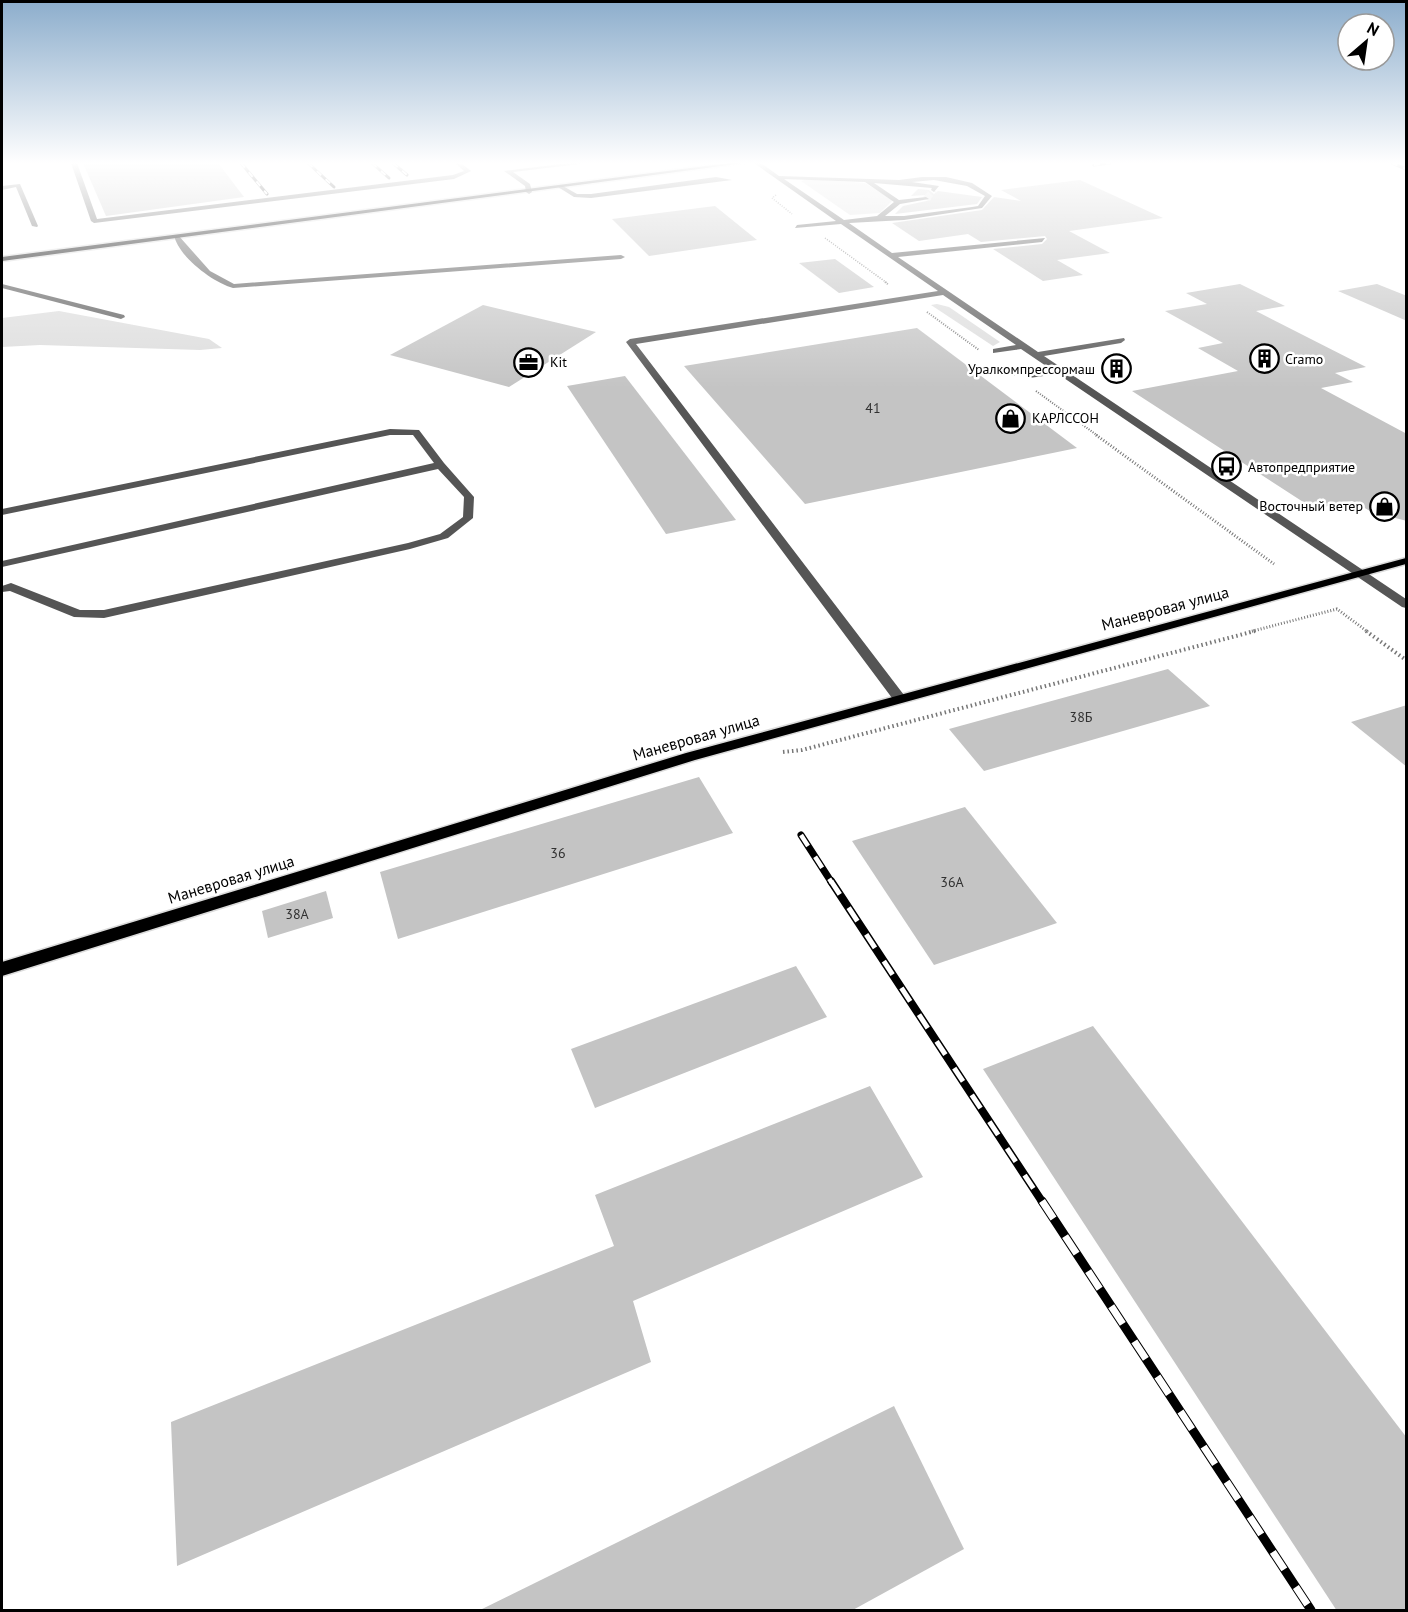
<svg xmlns="http://www.w3.org/2000/svg" width="1408" height="1612" viewBox="0 0 1408 1612" font-family="'PT Sans',sans-serif">
  <style>
    .green { fill: #dcdcdc }
    .building { fill: #c4c4c4 }
    .lines { fill: none; stroke-linecap: round; stroke-linejoin: round }
    .minor-tunnel { stroke: #d9d9d9; stroke-width: 7; stroke-dasharray: 7 4; stroke-linecap: butt }
    .major-casing { stroke: #dbdbdb; stroke-width: 3 }
    .path-far3 { stroke: #777; stroke-width: 1.5; stroke-dasharray: 1 1.5; stroke-linecap: butt }
    .path-far2 { stroke: #777; stroke-width: 2; stroke-dasharray: 1 1.5; stroke-linecap: butt }
    .path-far1 { stroke: #777; stroke-width: 3; stroke-dasharray: 1 2; stroke-linecap: butt }
    .path { stroke: #777; stroke-width: 4; stroke-dasharray: 1.5 3; stroke-linecap: butt }
    .minor { fill: #555; fill-rule: evenodd }
    .major { fill: #000; fill-rule: evenodd }
    .rail-far3-casing { stroke: #000; stroke-width: 3 }
    .rail-far2-casing { stroke: #000; stroke-width: 7 }
    .rail-far1-casing { stroke: #000; stroke-width: 8 }
    .rail-casing { stroke: #000; stroke-width: 9 }
    .rail-far3 { stroke: #fff; stroke-width: 2; stroke-dasharray: 6; stroke-linecap: butt }
    .rail-far2 { stroke: #fff; stroke-width: 4.5; stroke-dasharray: 13; stroke-linecap: butt }
    .rail-far1 { stroke: #fff; stroke-width: 5; stroke-dasharray: 16; stroke-linecap: butt }
    .rail { stroke: #fff; stroke-width: 7; stroke-dasharray: 21; stroke-linecap: butt }
    .labels { text-anchor: middle; stroke-width: 5; stroke-linejoin: round; paint-order: stroke }
    .far-poi-label { font-size: 14px; fill: #000; stroke: #fff; text-anchor: start }
    .number-label { font-size: 14px; fill: #313131 }
    .street-label { font-size: 16px; fill: #000; stroke: #fff }
  </style>
  <rect width="100%" height="100%" fill="#fff"/>
  <!-- green -->
  <g class="green">
    <polygon points="809,179 865,183 893,200 880,213 850,215 801,181"/>
    <polygon points="937,304 949,307 1000,342 993,346 931,305"/>
    <polygon points="59,311 209,339 222,348 200,350 40,345 2,347 2,318"/>
  </g>
  <!-- building -->
  <g class="building">
    <polygon points="83,163 218,163 244,197 106,216"/>
    <polygon points="1080,180 1163,218 1069,231 1110,253 1057,260 1083,275 1043,281 993,249 1042,244 1047,239 1045,236 981,242 968,234 919,241 892,223 982,210 994,197 1021,201 1001,190"/>
    <polygon points="918,189 929,190 934,194 938,191 982,197 977,204 895,214 903,206 931,200 926,195 911,196"/>
    <polygon points="715,206 757,240 649,256 612,219"/>
    <polygon points="835,259 874,287 839,293 799,263"/>
    <polygon points="1240,284 1285,306 1256,311 1366,367 1335,373 1353,382 1321,388 1407,434 1407,521 1372,512 1352,501 1314,509 1132,391 1238,371 1198,348 1223,343 1165,311 1207,304 1186,293"/>
    <polygon points="1377,284 1407,296 1407,321 1338,291"/>
    <polygon points="483,305 596,332 509,387 390,355"/>
    <polygon points="917,328 1077,448 805,504 684,366"/>
    <polygon points="625,376 736,520 666,534 567,386"/>
    <polygon points="1168,669 1210,706 984,771 949,729"/>
    <polygon points="1407,705 1407,767 1351,722"/>
    <polygon points="699,777 733,833 398,939 380,872"/>
    <polygon points="965,807 1057,923 934,965 852,841"/>
    <polygon points="326,891 333,918 268,938 262,911"/>
    <polygon points="796,966 827,1017 595,1108 571,1049"/>
    <polygon points="1093,1026 1407,1438 1407,1611 1337,1611 983,1069"/>
    <polygon points="870,1086 923,1177 633,1301 651,1362 177,1566 171,1422 614,1246 595,1195"/>
    <polygon points="894,1406 964,1549 851,1611 478,1611"/>
  </g>
  <g class="lines">
    <!-- minor-tunnel -->
    <polyline class="minor-tunnel" points="926,199 934,190"/>
    <defs>
      <g id="major">
        <polygon points="729,163 744,163 2,261 2,257"/>
        <polygon points="1406,558 1406,564 695,760 2,976 2,962 686,753"/>
      </g>
    </defs>
    <!-- major casing -->
    <use href="#major" class="major-casing"/>
    <!-- path-far3 -->
    <g class="path-far3">
      <polyline points="776,195 772,198 792,214"/>
      <polyline points="825,238 887,283"/>
    </g>
    <!-- path-far2 -->
    <g class="path-far2">
      <polyline points="885,282 889,285"/>
      <polyline points="927,312 979,350"/>
      <polyline points="1002,366 1016,376"/>
      <polyline points="1036,391 1098,436"/>
    </g>
    <!-- path-far1 -->
    <g class="path-far1">
      <polyline points="1096,435 1274,564"/>
      <polyline points="1249,632 1337,609 1368,632"/>
    </g>
    <!-- path -->
    <g class="path">
      <polyline points="1366,631 1406,660"/>
      <polyline points="783,752 802,750 1255,631"/>
    </g>
    <!-- minor -->
    <g class="minor">
      <polygon points="71,163 77,163 97,219 453,175 464,171 455,163 461,163 471,171 454,179 94,223 91,221"/>
      <polygon points="569,163 588,163 513,172 530,184 532,192 529,194 526,192 525,186 504,171"/>
      <path d="M754,163H761L779,176L899,180L922,177H946L972,183L992,196L982,208L904,220L849,223L892,253L1045,238L1042,242L898,257L1038,352L1124,338L1125,340L1121,343L1044,356L1406,599V608L1402,607L1058,374L1029,378V374L1052,370L1021,349L993,353V349L1016,345L943,295L636,344L907,699L900,703L895,702L626,342L630,339L938,291L841,224L795,228L797,225L836,221ZM784,179L865,182L894,202L877,216L844,220ZM934,180L967,186L985,196L978,206L972,207L904,216H885L900,204L929,199L926,197L899,200L874,183L932,188L931,190L934,192L939,186L912,182Z"/>
      <polygon points="716,177 732,180 591,198 574,197 558,187 563,186 577,194 591,194"/>
      <polygon points="20,184 38,226 37,227 32,226 16,187 2,190 2,186"/>
      <path d="M174,235H178L210,271L234,284L621,255L625,257L621,259L233,288C212,282 178,256 174,235Z"/>
      <polygon points="2,284 124,315 125,317 121,319 2,288"/>
      <polygon points="390,429 419,430 444,463 474,497 473,518 448,538 410,549 104,618 74,617 10,591 2,592 2,586 11,583 80,610 104,610 408,543 440,534 463,517 464,497 438,469 2,567 2,561 434,463 413,435 390,435 2,515 2,509"/>
    </g>
    <!-- major -->
    <use href="#major" class="major"/>
    <defs>
      <g id="rail-far3">
        <polyline points="241,163 267,194"/>
        <polyline points="308,163 334,187"/>
        <polyline points="372,163 389,178"/>
        <polyline points="393,163 407,175"/>
        <polyline points="1392,163 1406,169"/>
        <polyline points="1094,165 1110,163"/>
      </g>
      <polyline id="rail-far2" points="801,835 832,883"/>
      <polyline id="rail-far1" points="831,881 1043,1203"/>
      <polyline id="rail" points="1042,1201 1311,1610"/>
    </defs>
    <!-- rail-far3 casing -->
    <use href="#rail-far3" class="rail-far3-casing"/>
    <!-- rail-far2 casing -->
    <use href="#rail-far2" class="rail-far2-casing"/>
    <!-- rail-far1 casing -->
    <use href="#rail-far1" class="rail-far1-casing"/>
    <!-- rail casing -->
    <use href="#rail" class="rail-casing"/>
    <!-- rail-far3 -->
    <use href="#rail-far3" class="rail-far3"/>
    <!-- rail-far2 -->
    <use href="#rail-far2" class="rail-far2"/>
    <!-- rail-far1 -->
    <use href="#rail-far1" class="rail-far1"/>
    <!-- rail -->
    <use href="#rail" class="rail"/>
  </g>
  <!-- sky -->
  <linearGradient id="sky" x2="0" y2="1"><stop stop-color="#8cadcc"/><stop offset="0.42" stop-color="#fff"/><stop offset="1" stop-color="#fff" stop-opacity="0"/></linearGradient>
  <rect width="1408" height="388" fill="url(#sky)"/>
  <!-- icons -->
  <defs>
    <symbol id="building-ring" viewBox="-11 -11 22 22"><circle r="9.5" fill="#fff" stroke="#000" stroke-width="1.5"/><path d="M-4-6H4V6H1V3H-1V6H-4ZM-2.5-4.3h1.7v1.8h-1.7ZM.8-4.3h1.7v1.8H.8ZM-2.5-1h1.7V.8h-1.7ZM.8-1h1.7V.8H.8Z" fill="#000"/></symbol>
    <symbol id="office-ring" viewBox="-11 -11 22 22"><circle r="9.5" fill="#fff" stroke="#000" stroke-width="1.5"/><path d="M-6-3h4V-5.5h4V-3h4V5H-6ZM-1-4.5V-3h2v-1.5ZM-6 0V1H6V0Z" fill="#000"/></symbol>
    <symbol id="shop-ring" viewBox="-11 -11 22 22"><circle r="9.5" fill="#fff" stroke="#000" stroke-width="1.5"/><path d="M-5-2.5h2.3a2.7 3.5 0 0 1 5.4 0H5L5.5 6h-11ZM-1.5-2.5h3a1.5 2.3 0 0 0-3 0Z" fill="#000"/></symbol>
    <symbol id="bus-ring" viewBox="-11 -11 22 22"><circle r="9.5" fill="#fff" stroke="#000" stroke-width="1.5"/><path d="M-5-6H5V4H4V6H2V4H-2V6H-4V4H-5ZM-3.5-4V0h7V-4ZM-3.5 1.2v1.5H-2V1.2ZM2 1.2v1.5H3.5V1.2Z" fill="#000"/></symbol>
  </defs>
  <g fill-rule="evenodd">
    <use href="#building-ring" x="1248" y="342" width="33" height="33"/>
    <use href="#office-ring" x="512" y="346" width="33" height="33"/>
    <use href="#building-ring" x="1100" y="352" width="33" height="33"/>
    <use href="#shop-ring" x="994" y="402" width="33" height="33"/>
    <use href="#bus-ring" x="1210" y="450" width="33" height="33"/>
    <use href="#shop-ring" x="1368" y="490" width="33" height="33"/>
  </g>
  <g class="labels">
    <!-- far-poi labels -->
    <g class="far-poi-label">
      <text x="1285" y="364">Cramo</text>
      <text x="550" y="367">Kit</text>
      <text x="1095" y="374" text-anchor="end">Уралкомпрессормаш</text>
      <text x="1032" y="423">КАРЛССОН</text>
      <text x="1248" y="472">Автопредприятие</text>
      <text x="1363" y="511" text-anchor="end">Восточный ветер</text>
    </g>
    <!-- number labels -->
    <g class="number-label">
      <text x="873" y="413">41</text>
      <text x="1081" y="722">38Б</text>
      <text x="558" y="858">36</text>
      <text x="952" y="887">36А</text>
      <text x="297" y="919">38А</text>
    </g>
    <!-- street labels -->
    <g class="street-label">
      <text transform="translate(1165 608) rotate(-15)" y="6">Маневровая улица</text>
      <text transform="translate(696 737) rotate(-16)" y="6">Маневровая улица</text>
      <text transform="translate(231 879) rotate(-17)" y="6">Маневровая улица</text>
    </g>
  </g>
  <!-- border -->
  <rect width="1408" height="1612" fill="none" stroke="#000000" stroke-width="6"/>
  <!-- north arrow -->
  <g transform="translate(1366 42) rotate(29)"><circle r="28" fill="#ffffff" stroke="#999999" stroke-width="1.5"/>
  <path d="M0-4.5L10 22L0 15L-10 22Z" fill="#000000"/>
  <text y="-9" font-size="16" font-weight="bold" text-anchor="middle" fill="#000000">N</text>
  </g>
</svg>
